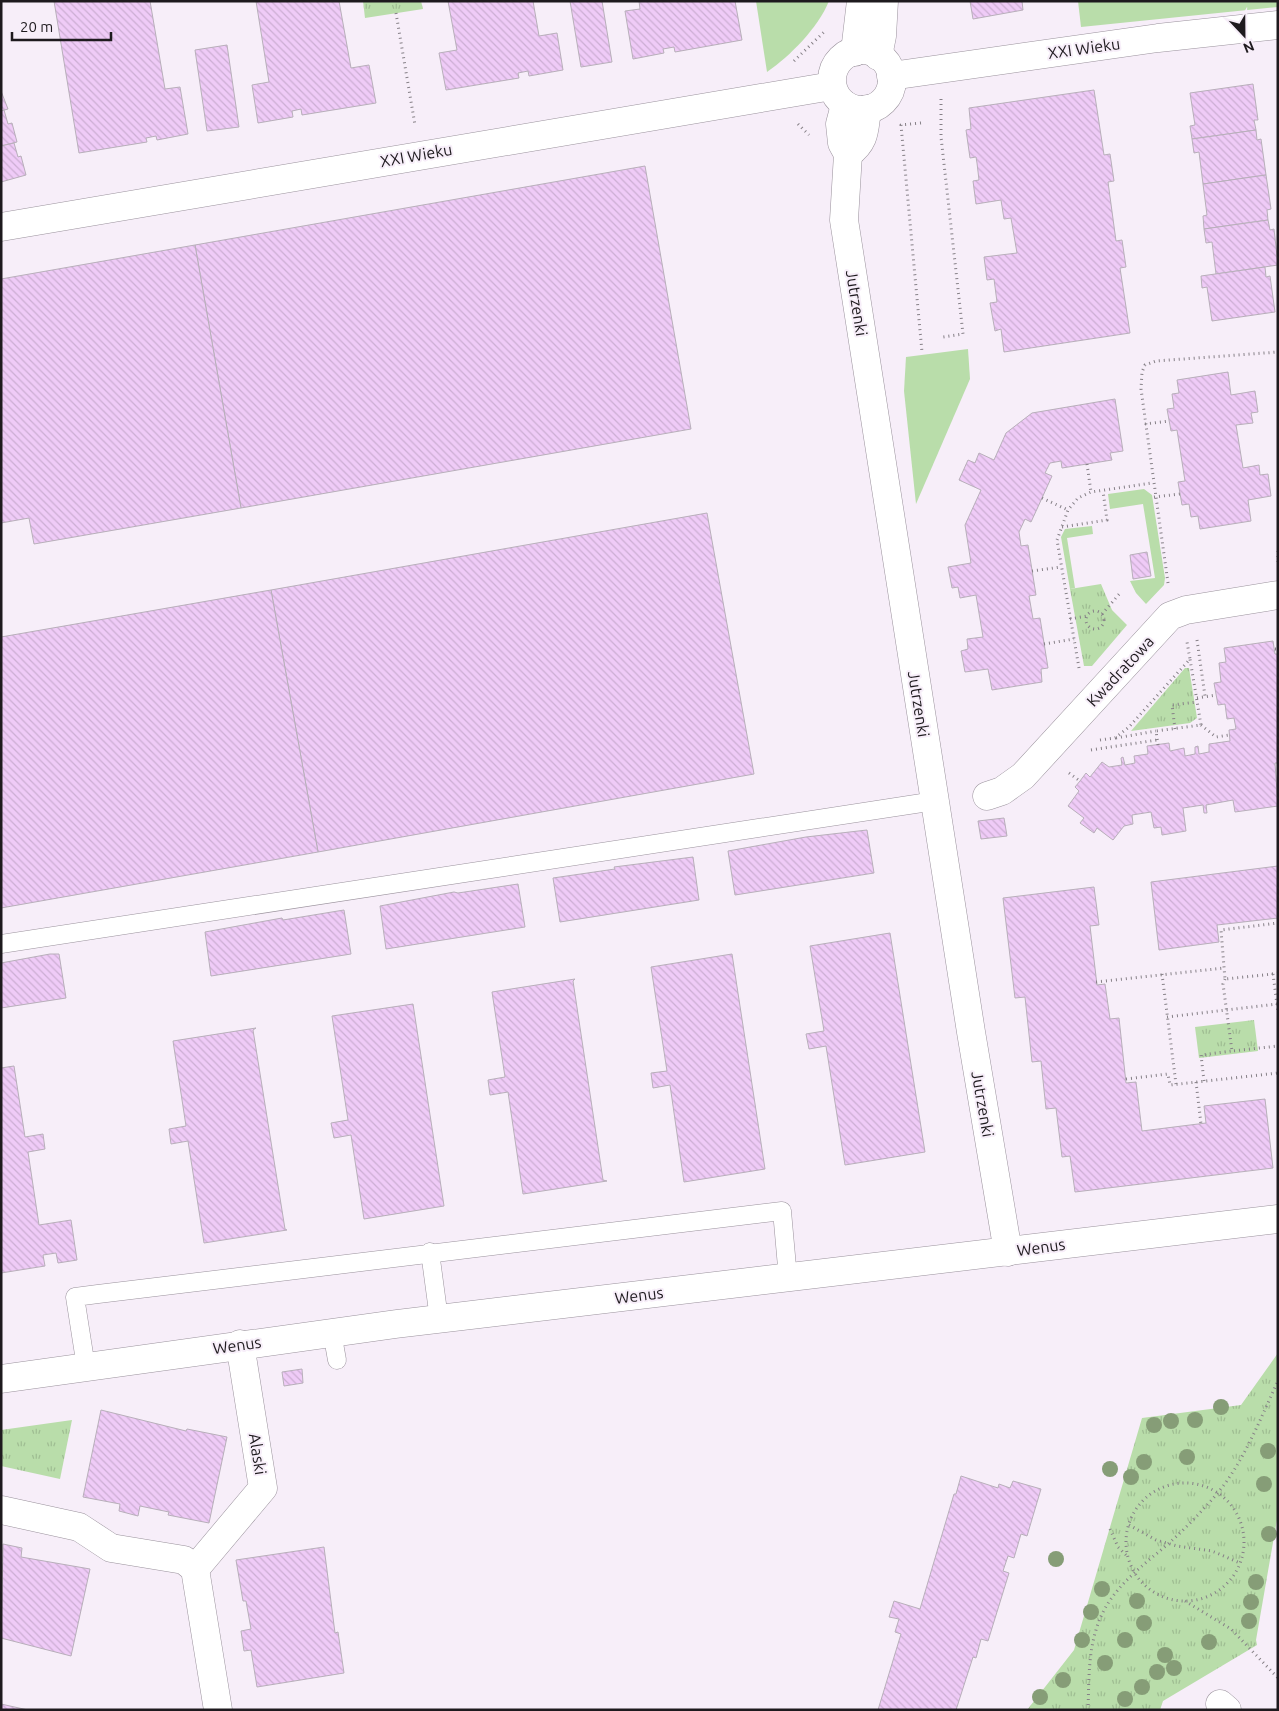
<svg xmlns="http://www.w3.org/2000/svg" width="1279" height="1711" viewBox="0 0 1279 1711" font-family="Ubuntu,sans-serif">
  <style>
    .grass { fill: #b9ddaa }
    .park { fill: url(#park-tufts) }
    .building { fill: url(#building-back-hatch); stroke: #b8afba }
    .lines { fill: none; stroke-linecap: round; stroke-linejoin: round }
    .service-casing { stroke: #9a929c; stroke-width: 19 }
    .minor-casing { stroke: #9a929c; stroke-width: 29 }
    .path { stroke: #868087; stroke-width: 3; stroke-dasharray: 1 4; stroke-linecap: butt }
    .service { stroke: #fff; stroke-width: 18 }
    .minor { stroke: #fff; stroke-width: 28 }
    .tree { fill: #869d77 }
    .labels { text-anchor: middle; stroke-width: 4; stroke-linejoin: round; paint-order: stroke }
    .street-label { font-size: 16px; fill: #1e1a1e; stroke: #f7eef9 }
  </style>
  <defs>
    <pattern id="park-tufts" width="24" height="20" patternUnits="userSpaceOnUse" patternTransform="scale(1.25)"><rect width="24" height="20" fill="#b9ddaa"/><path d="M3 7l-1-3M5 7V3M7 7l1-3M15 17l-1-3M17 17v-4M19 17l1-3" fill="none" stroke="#9fbd92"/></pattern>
    <pattern id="building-back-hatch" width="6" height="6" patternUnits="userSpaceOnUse" patternTransform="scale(1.25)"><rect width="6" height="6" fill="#efcbf7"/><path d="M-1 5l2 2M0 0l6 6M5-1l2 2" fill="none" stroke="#ccaed3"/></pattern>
  </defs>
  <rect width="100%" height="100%" fill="#f7eef9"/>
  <!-- grass -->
  <g class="grass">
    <path d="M756,1H829C818,28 790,56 767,72Z"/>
    <polygon points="1078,1 1278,1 1278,7 1081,27"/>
    <polygon points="968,349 970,379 916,504 904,391 906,357"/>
    <polygon points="1144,489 1152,495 1165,578 1164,585 1146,604 1136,593 1130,581 1155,578 1143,504 1110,509 1108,494"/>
    <polygon points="1092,526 1093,534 1067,538 1075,588 1070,589 1061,537 1065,529"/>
  </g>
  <!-- park -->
  <g class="park">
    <polygon points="363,1 421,1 423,9 365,18"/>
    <polygon points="1101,584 1112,610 1127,625 1092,666 1084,666 1070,589"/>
    <polygon points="1185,668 1189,668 1197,718 1190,723 1131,731"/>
    <polygon points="1254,1020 1258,1051 1199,1058 1195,1027"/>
    <polygon points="1278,1353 1278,1514 1256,1640 1257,1645 1163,1701 1160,1710 1027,1710 1074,1650 1142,1418 1241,1405"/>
    <polygon points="72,1420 60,1479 1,1466 1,1430"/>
  </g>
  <!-- building -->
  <g class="building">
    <polygon points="54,1 150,1 165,89 180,87 188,134 157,140 156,136 146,138 147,142 79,153"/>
    <polygon points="256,1 339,1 351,68 369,65 376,103 302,115 301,109 292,111 293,117 258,123 252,85 269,82"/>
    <polygon points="448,1 533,1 539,36 557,33 563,70 529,76 528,71 518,73 519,78 446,90 439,53 457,50"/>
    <polygon points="570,1 602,1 612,62 581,67"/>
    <polygon points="639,1 735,1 742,40 675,52 674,47 663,49 664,53 633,59 625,11 640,9"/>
    <polygon points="970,1 1022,1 1023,10 973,19"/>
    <polygon points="227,45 239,127 207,131 195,50"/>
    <polygon points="1253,84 1258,120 1254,120 1256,130 1192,139 1190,126 1195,125 1190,93"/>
    <polygon points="1094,90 1104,155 1110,154 1114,181 1108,182 1116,241 1122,240 1126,267 1120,268 1130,333 1004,352 1001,329 995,331 990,303 997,302 994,279 987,280 984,257 1017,253 1011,218 1004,219 1001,200 976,204 973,181 979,180 977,163 976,157 970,158 966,130 971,129 969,108"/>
    <polygon points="1,91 8,109 1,111"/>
    <polygon points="4,110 8,124 12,123 17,142 1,146 1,111"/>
    <polygon points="1256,130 1257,140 1261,139 1266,175 1203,184 1199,152 1194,153 1192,139"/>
    <polygon points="14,143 18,157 21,156 26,175 1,182 1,146"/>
    <polygon points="645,166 691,429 241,508 195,245"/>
    <polygon points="1266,175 1271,209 1267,210 1268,220 1204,229 1203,216 1207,215 1203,184"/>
    <polygon points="1268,220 1270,230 1274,229 1278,265 1216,274 1212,242 1206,243 1204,229"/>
    <polygon points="195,245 241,508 34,544 29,518 1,523 1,279"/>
    <polygon points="1265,267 1266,277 1270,276 1275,312 1212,321 1207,287 1202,288 1201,276"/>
    <polygon points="1228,372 1231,395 1255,391 1258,412 1251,413 1253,423 1236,425 1243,468 1259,465 1260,475 1268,474 1271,496 1248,500 1251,521 1200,529 1198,516 1191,517 1189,504 1182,505 1178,482 1185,481 1177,430 1171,431 1167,409 1174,408 1172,394 1179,393 1177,380"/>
    <polygon points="1115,399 1123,451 1110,453 1112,460 1062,468 1061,461 1050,463 1045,473 1052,476 1037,509 1031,522 1025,519 1019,532 1021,546 1028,545 1036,595 1029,596 1033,619 1040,618 1048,668 1041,669 1042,682 992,690 988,669 965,672 961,651 968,649 967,639 983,637 976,595 960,598 958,587 952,588 948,567 971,563 965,525 981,490 959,480 968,460 975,463 979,453 994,460 1006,433 1032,413"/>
    <polygon points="707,513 754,774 318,852 271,590"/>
    <polygon points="1147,552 1151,576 1133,579 1130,555"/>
    <polygon points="271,590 318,852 1,908 1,637"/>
    <polygon points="1273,641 1275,654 1278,654 1278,763 1275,763 1278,806 1235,812 1233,800 1206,805 1207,813 1204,813 1203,805 1183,808 1186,831 1162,835 1161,827 1154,828 1151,812 1132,815 1133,824 1124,826 1113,840 1097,828 1094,833 1080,823 1084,818 1068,806 1079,791 1075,787 1080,781 1086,773 1090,777 1102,762 1109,767 1122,765 1121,758 1123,757 1125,765 1135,763 1134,756 1148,754 1147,746 1169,743 1170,751 1184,748 1185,756 1195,754 1195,747 1198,746 1199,754 1209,752 1209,744 1230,741 1229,730 1236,729 1234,718 1227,719 1225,704 1218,705 1214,683 1221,682 1219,663 1226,662 1224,648"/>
    <polygon points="1004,818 1007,836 981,839 978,821"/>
    <polygon points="867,830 874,873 735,895 728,851 806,837"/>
    <polygon points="693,857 699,900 560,922 553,878 615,869 614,867"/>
    <polygon points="1278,866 1278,918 1217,925 1219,942 1159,950 1151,882"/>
    <polygon points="518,884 525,927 386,949 380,906 454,892 458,893"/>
    <polygon points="1094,887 1099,925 1090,926 1097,985 1105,984 1110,1019 1119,1018 1126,1083 1136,1082 1142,1131 1206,1123 1204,1106 1265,1099 1273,1168 1075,1192 1070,1156 1062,1157 1056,1108 1046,1109 1041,1061 1032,1062 1025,997 1015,998 1003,898"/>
    <polygon points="344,910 351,954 211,976 205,932 282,918 283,920"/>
    <polygon points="890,933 925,1152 845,1165 826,1046 809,1049 806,1034 824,1031 810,946"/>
    <polygon points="50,954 59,954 66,998 1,1008 1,963"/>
    <polygon points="732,954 765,1169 684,1182 670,1085 653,1088 651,1073 667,1071 651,967"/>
    <polygon points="575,979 573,981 603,1180 607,1181 523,1194 508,1092 490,1095 488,1080 505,1077 492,992"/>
    <polygon points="413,1004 444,1206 364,1219 351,1135 334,1138 331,1123 348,1120 332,1016"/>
    <polygon points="256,1028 253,1030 285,1229 287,1230 204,1243 188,1141 171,1144 169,1129 186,1126 173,1041"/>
    <polygon points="14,1066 25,1137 43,1134 45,1149 28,1152 39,1225 71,1220 77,1260 58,1263 56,1253 43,1255 45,1266 1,1273 1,1068"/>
    <polygon points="302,1369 303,1383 284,1386 282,1372"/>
    <polygon points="101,1410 186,1431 187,1429 227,1437 209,1523 168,1515 169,1512 140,1506 138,1516 119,1511 120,1504 83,1497"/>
    <polygon points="961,1476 998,1488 999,1484 1010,1488 1013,1481 1041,1489 1027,1536 1021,1534 1014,1558 1008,1556 1003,1571 1009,1573 988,1641 981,1639 976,1658 973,1657 956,1710 878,1710 901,1634 895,1632 899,1619 889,1617 894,1601 920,1609 954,1494 956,1494"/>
    <polygon points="3,1544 22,1548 21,1557 90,1569 71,1656 1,1638"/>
    <polygon points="324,1547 335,1633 338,1632 344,1673 257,1687 251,1650 244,1651 241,1631 251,1629 246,1601 243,1601 236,1560"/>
    <polygon points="1,1704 28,1710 1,1710"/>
  </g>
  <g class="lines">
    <defs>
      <g id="service">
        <polyline points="1,944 935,801"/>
        <polyline points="430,1252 439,1319"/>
        <polyline points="332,1332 337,1360"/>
        <polyline points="86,1367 75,1297 98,1294 782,1211 788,1278"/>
      </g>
      <g id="minor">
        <circle cx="862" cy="80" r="30"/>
        <polyline points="855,52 861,1"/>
        <polyline points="878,56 882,36 884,1"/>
        <polyline points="891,76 1158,38 1278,25"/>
        <polyline points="845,105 840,124 842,143 848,154 844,220 971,1032 1008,1252"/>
        <path d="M848,154C866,141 864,130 867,109"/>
        <polyline points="1,227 832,86"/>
        <polyline points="987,796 1002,791 1023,776 1170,616 1186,610 1278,595"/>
        <polyline points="1,1379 396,1324 1278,1219"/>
        <polyline points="1,1510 79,1527 111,1548 184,1560 195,1569 218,1710"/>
        <polyline points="195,1569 263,1488 240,1344"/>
        <polyline points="1220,1704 1227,1710"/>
      </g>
    </defs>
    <!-- service casing -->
    <use href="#service" class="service-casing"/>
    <!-- minor casing -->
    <use href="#minor" class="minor-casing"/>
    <!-- path -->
    <g class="path">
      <polyline points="396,13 415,125"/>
      <polyline points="794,61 825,31"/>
      <polyline points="941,99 941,137 963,334 943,337"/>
      <polyline points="921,123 901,125 922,352"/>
      <polyline points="798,124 809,135"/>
      <polyline points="1145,424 1169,421"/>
      <polyline points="1087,464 1091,492"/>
      <polyline points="1154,497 1180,494"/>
      <polyline points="1042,498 1068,510"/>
      <polyline points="1062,527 1107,520 1103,491"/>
      <polyline points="1278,551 1278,564"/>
      <polyline points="1032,571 1061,567"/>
      <polyline points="1168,583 1141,389 1142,372 1145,365 1156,361 1278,352"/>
      <circle cx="1095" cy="620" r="9"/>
      <polyline points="1102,614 1121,592"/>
      <polyline points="1070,619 1087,616"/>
      <polyline points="1197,640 1205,696"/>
      <polyline points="1044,644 1074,639"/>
      <polyline points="1275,649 1278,649"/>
      <polyline points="1079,668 1057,540 1068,510 1078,498 1091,492 1152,483"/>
      <polyline points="1197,698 1216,695"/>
      <polyline points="1201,725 1216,737 1229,735"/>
      <polyline points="1175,729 1172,705 1197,702"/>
      <polyline points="1116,738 1156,731"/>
      <polyline points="1100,740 1115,738 1129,727 1190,659 1187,642"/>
      <polyline points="1158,745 1156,731 1201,725 1190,659"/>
      <polyline points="1091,750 1157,740"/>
      <polyline points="1069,773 1080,781"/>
      <polyline points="1278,973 1273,974 1278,1012"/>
      <polyline points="1162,974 1176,1084"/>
      <polyline points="1273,974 1225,979 1221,930 1278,923"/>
      <polyline points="1225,979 1223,984 1232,1051 1278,1046"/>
      <polyline points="1096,982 1224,968"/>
      <polyline points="1167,1017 1277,1004"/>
      <polyline points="1126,1079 1168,1074 1170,1085 1278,1073"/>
      <polyline points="1204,1081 1201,1055 1232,1051"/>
      <polyline points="1196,1082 1201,1124"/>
      <circle cx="1185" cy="1542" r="59"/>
      <polyline points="1129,1525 1156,1540 1177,1546 1212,1551 1240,1563"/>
      <polyline points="1110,1529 1118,1547 1128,1557"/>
      <polyline points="1185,1601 1231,1629 1278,1678"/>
      <path d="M1088,1710C1089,1683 1088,1656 1096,1630C1107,1591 1139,1569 1168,1544C1185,1529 1201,1512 1216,1495C1244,1462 1260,1419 1278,1381"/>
    </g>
    <!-- service -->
    <use href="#service" class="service"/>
    <!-- minor -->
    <use href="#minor" class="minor"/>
  </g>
  <!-- trees -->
  <g class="tree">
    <circle cx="1221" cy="1407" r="8"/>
    <circle cx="1195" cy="1420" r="8"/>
    <circle cx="1171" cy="1421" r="8"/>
    <circle cx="1154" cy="1425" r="8"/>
    <circle cx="1268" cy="1451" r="8"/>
    <circle cx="1187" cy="1457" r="8"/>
    <circle cx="1144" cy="1462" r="8"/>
    <circle cx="1110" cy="1469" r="8"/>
    <circle cx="1131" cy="1477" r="8"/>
    <circle cx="1264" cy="1484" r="8"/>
    <circle cx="1269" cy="1534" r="8"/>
    <circle cx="1056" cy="1559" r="8"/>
    <circle cx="1256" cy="1582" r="8"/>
    <circle cx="1102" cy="1589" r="8"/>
    <circle cx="1137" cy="1601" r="8"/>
    <circle cx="1251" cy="1602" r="8"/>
    <circle cx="1091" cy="1612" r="8"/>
    <circle cx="1249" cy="1621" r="8"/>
    <circle cx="1144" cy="1623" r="8"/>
    <circle cx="1082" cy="1640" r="8"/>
    <circle cx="1125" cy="1640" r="8"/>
    <circle cx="1209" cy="1642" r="8"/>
    <circle cx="1165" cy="1655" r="8"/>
    <circle cx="1105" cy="1663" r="8"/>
    <circle cx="1174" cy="1668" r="8"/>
    <circle cx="1157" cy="1672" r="8"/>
    <circle cx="1063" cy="1680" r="8"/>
    <circle cx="1142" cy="1687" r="8"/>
    <circle cx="1040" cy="1697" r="8"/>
    <circle cx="1125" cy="1699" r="8"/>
  </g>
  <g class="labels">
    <!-- street labels -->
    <g class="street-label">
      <text transform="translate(1084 48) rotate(-8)" y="6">XXI Wieku</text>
      <text transform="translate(416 155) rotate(-10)" y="6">XXI Wieku</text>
      <text transform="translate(857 303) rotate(81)" y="6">Jutrzenki</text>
      <text transform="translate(1120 671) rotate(-47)" y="6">Kwadratowa</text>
      <text transform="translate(919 704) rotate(81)" y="6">Jutrzenki</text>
      <text transform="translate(983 1104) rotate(80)" y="6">Jutrzenki</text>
      <text transform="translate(1041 1247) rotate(-8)" y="6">Wenus</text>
      <text transform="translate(639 1295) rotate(-7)" y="6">Wenus</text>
      <text transform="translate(237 1345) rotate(-8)" y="6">Wenus</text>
      <text transform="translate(258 1454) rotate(81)" y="6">Alaski</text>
    </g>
  </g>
  <!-- border -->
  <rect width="1279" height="1711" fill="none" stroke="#1e1a1e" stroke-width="5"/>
  <!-- north arrow -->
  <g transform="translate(1244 35) rotate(158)" stroke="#f7eef9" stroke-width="4" paint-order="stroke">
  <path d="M0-4L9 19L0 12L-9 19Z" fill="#1e1a1e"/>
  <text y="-8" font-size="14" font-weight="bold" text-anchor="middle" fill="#1e1a1e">N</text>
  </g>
  <!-- scale -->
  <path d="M12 32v8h99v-8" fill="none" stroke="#1e1a1e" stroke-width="2.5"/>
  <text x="20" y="32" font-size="15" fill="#1e1a1e" stroke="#f7eef9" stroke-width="4" paint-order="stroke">20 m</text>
</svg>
